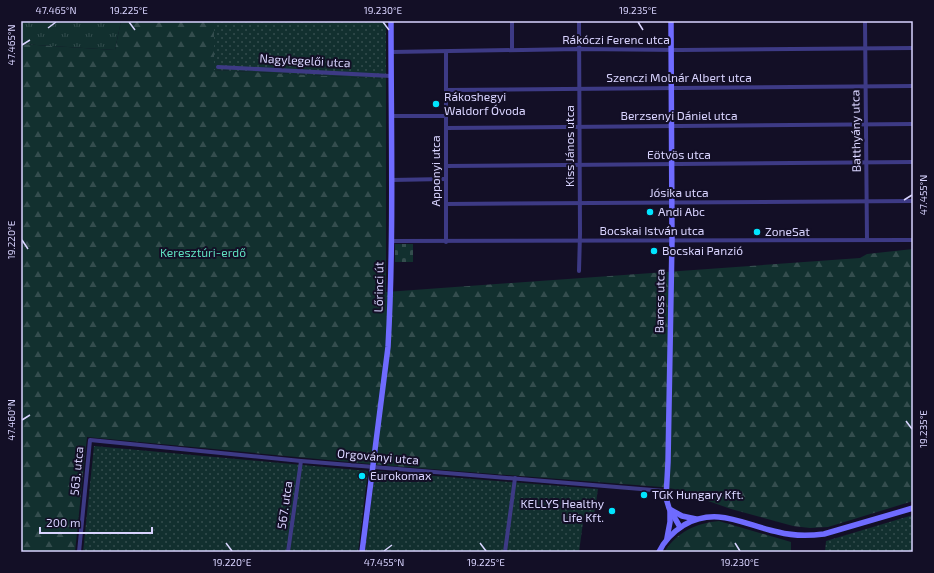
<svg xmlns="http://www.w3.org/2000/svg" width="934" height="573" viewBox="0 0 934 573" font-family="'Exo 2',sans-serif">
  <style>
    .grass { fill: url(#grass-tufts) }
    .forest { fill: url(#forest-firs) }
    .cemetery { fill: url(#cemetery-stones) }
    .park { fill: url(#park-dots) }
    .lines { fill: none; stroke-linecap: round; stroke-linejoin: round }
    .street { stroke: #3d3a85; stroke-width: 4 }
    .secondary { stroke: #6f6bff; stroke-width: 5.5 }
    .ticks { fill: none; stroke: #d9d4ff; stroke-width: 1.5 }
    .poi-dot { fill: #00e5ff; stroke: #130f26; stroke-width: 1.5 }
    .labels { text-anchor: middle; stroke-width: 4; stroke-linejoin: round; paint-order: stroke }
    .street-label { font-size: 12px; fill: #d9d4ff; stroke: #130f26 }
    .poi-label { font-size: 12px; fill: #d9d4ff; stroke: #130f26; text-anchor: start }
    .park-label { font-size: 12px; fill: #5fe0c0; stroke: #130f26 }
    .neatline { fill: none; stroke: #d9d4ff; stroke-width: 1.5 }
    .ticks-label { font-size: 10px; text-anchor: middle; fill: #d9d4ff }
  </style>
  <defs>
    <pattern id="grass-tufts" width="24" height="20" patternUnits="userSpaceOnUse"><rect width="24" height="20" fill="#12302f"/><path d="M3 7l-1-3M5 7V3M7 7l1-3M15 17l-1-3M17 17v-4M19 17l1-3" fill="none" stroke="#344d4e"/></pattern>
    <pattern id="forest-firs" width="22" height="20" patternUnits="userSpaceOnUse"><rect width="22" height="20" fill="#12302f"/><path d="M5 1l3.5 6h-7zM16 11l3.5 6h-7z" fill="#344d4e"/></pattern>
    <pattern id="cemetery-stones" width="16" height="16" patternUnits="userSpaceOnUse"><rect width="16" height="16" fill="#12302f"/><path d="M2 7V4a2 2 0 0 1 4 0v3zM10 15v-3a2 2 0 0 1 4 0v3z" fill="#344d4e"/></pattern>
    <pattern id="park-dots" width="8" height="8" patternUnits="userSpaceOnUse"><rect width="8" height="8" fill="#12302f"/><path d="M2 2h.1M6 6h.1" fill="none" stroke="#344d4e" stroke-width="1.8" stroke-linecap="round"/></pattern>
  </defs>
  <rect width="100%" height="100%" fill="#130f26"/>
  <!-- grass -->
  <polygon class="grass" points="21,21 121,21 115,50 21,44"/>
  <!-- forest -->
  <g class="forest">
    <polygon points="121,21 214,21 214,70 386,79 386,292 860,258 867,254 913,249 913,501 828,527 810,528 793,526 731,509 674,489 661,487 381,465 87,437 75,552 21,552 21,44 115,50"/>
    <path d="M719,521L791,542V552H664C677,532 696,523 719,521Z"/>
  </g>
  <!-- cemetery -->
  <rect class="cemetery" x="395" y="244" width="18" height="18"/>
  <!-- park -->
  <g class="park">
    <polygon points="214,21 386,21 386,79 214,70"/>
    <polygon points="94,446 368,471 358,552 83,552"/>
    <polygon points="375,471 598,489 594,515 584,515 579,552 365,552"/>
    <polygon points="913,515 913,552 825,552 826,541"/>
  </g>
  <g class="lines">
    <!-- street -->
    <g class="street">
      <polyline points="579,21 580,234 579,271"/>
      <polyline points="865,21 867,240"/>
      <polyline points="512,50 512,21"/>
      <polyline points="391,52 579,49 680,50 913,48"/>
      <polyline points="218,67 391,76"/>
      <polyline points="446,90 913,86"/>
      <polyline points="391,116 446,116"/>
      <polyline points="446,128 913,124"/>
      <polyline points="446,166 913,162"/>
      <polyline points="391,180 445,179"/>
      <polyline points="446,204 913,201"/>
      <polyline points="391,241 913,240"/>
      <polyline points="446,242 446,52"/>
      <polyline points="79,552 90,440 301,461 665,491"/>
      <polyline points="288,552 301,461"/>
      <polyline points="505,552 515,478"/>
    </g>
    <!-- secondary -->
    <g class="secondary">
      <polyline points="671,21 672,241 668,462 666,498 669,508 680,527"/>
      <polyline points="671,510 682,516 696,519"/>
      <polyline points="667,538 670,522 670,511"/>
      <path d="M362,552L388,347C394,239 391,130 391,21"/>
      <path d="M659,552C664,541 673,532 684,525C717,506 744,525 778,532C793,536 808,536 824,534L913,508"/>
    </g>
  </g>
  <!-- ticks -->
  <path class="ticks" d="M129,22L135,30M383,22L389,30M638,22L643,30M48,28L56,22M22,45L30,40M904,200L912,195M22,240L28,249M22,420L30,415M906,421L912,429M226,543L232,551M480,543L486,551M735,543L740,551M384,551L392,545"/>
  <!-- markers -->
  <g class="poi-dot">
    <circle cx="436" cy="104" r="4"/>
    <circle cx="650" cy="212" r="4"/>
    <circle cx="757" cy="232" r="4"/>
    <circle cx="654" cy="251" r="4"/>
    <circle cx="362" cy="476" r="4"/>
    <circle cx="644" cy="495" r="4"/>
    <circle cx="612" cy="511" r="4"/>
  </g>
  <g class="labels">
    <!-- street labels -->
    <g class="street-label">
      <text x="616" y="44">Rákóczi Ferenc utca</text>
      <text transform="translate(305 61) rotate(3)" y="4">Nagylegelői utca</text>
      <text x="679" y="82">Szenczi Molnár Albert utca</text>
      <text x="679" y="120">Berzsenyi Dániel utca</text>
      <text transform="translate(856 131) rotate(-91)" y="4">Batthyány utca</text>
      <text transform="translate(570 146) rotate(-90)" y="4">Kiss János utca</text>
      <text x="679" y="159">Eötvös utca</text>
      <text transform="translate(436 171) rotate(-90)" y="4">Apponyi utca</text>
      <text x="679" y="197">Jósika utca</text>
      <text x="652" y="235">Bocskai István utca</text>
      <text transform="translate(379 287) rotate(-89)" y="4">Lőrinci út</text>
      <text transform="translate(660 301) rotate(-89)" y="4">Baross utca</text>
      <text transform="translate(378 457) rotate(5)" y="4">Orgoványi utca</text>
      <text transform="translate(77 471) rotate(-84)" y="4">563. utca</text>
      <text transform="translate(285 505) rotate(-82)" y="4">567. utca</text>
    </g>
    <!-- poi labels -->
    <g class="poi-label">
      <text x="444" y="101">Rákoshegyi<tspan x="444" dy="14">Waldorf Óvoda</tspan></text>
      <text x="658" y="216">Andi Abc</text>
      <text x="765" y="236">ZoneSat</text>
      <text x="662" y="255">Bocskai Panzió</text>
      <text x="370" y="480">Eurokomax</text>
      <text x="652" y="499">TGK Hungary Kft.</text>
      <text x="604" y="508" text-anchor="end">KELLYS Healthy<tspan x="604" dy="14">Life Kft.</tspan></text>
    </g>
    <!-- park labels -->
    <g class="park-label">
      <text x="203" y="257">Keresztúri-erdő</text>
    </g>
  </g>
  <!-- border -->
  <rect width="934" height="573" fill="none" stroke="#130f26" stroke-width="44"/>
  <!-- scale -->
  <path d="M40 527v6h112v-6" fill="none" stroke="#d9d4ff" stroke-width="2"/>
  <text x="46" y="527" font-size="12" fill="#d9d4ff" stroke="#130f26" stroke-width="3" paint-order="stroke">200 m</text>
  <rect x="22" y="22" width="890" height="529" class="neatline"/>
  <g class="ticks-label">
    <text x="56" y="14">47.465°N</text>
    <text x="129" y="14">19.225°E</text>
    <text x="383" y="14">19.230°E</text>
    <text x="638" y="14">19.235°E</text>
    <text transform="translate(11 45) rotate(-90)" y="4">47.465°N</text>
    <text transform="translate(923 195) rotate(-90)" y="4">47.455°N</text>
    <text transform="translate(11 240) rotate(-90)" y="4">19.220°E</text>
    <text transform="translate(11 420) rotate(-90)" y="4">47.460°N</text>
    <text transform="translate(923 429) rotate(-90)" y="4">19.235°E</text>
    <text x="232" y="566">19.220°E</text>
    <text x="384" y="566">47.455°N</text>
    <text x="486" y="566">19.225°E</text>
    <text x="740" y="566">19.230°E</text>
  </g>
</svg>
